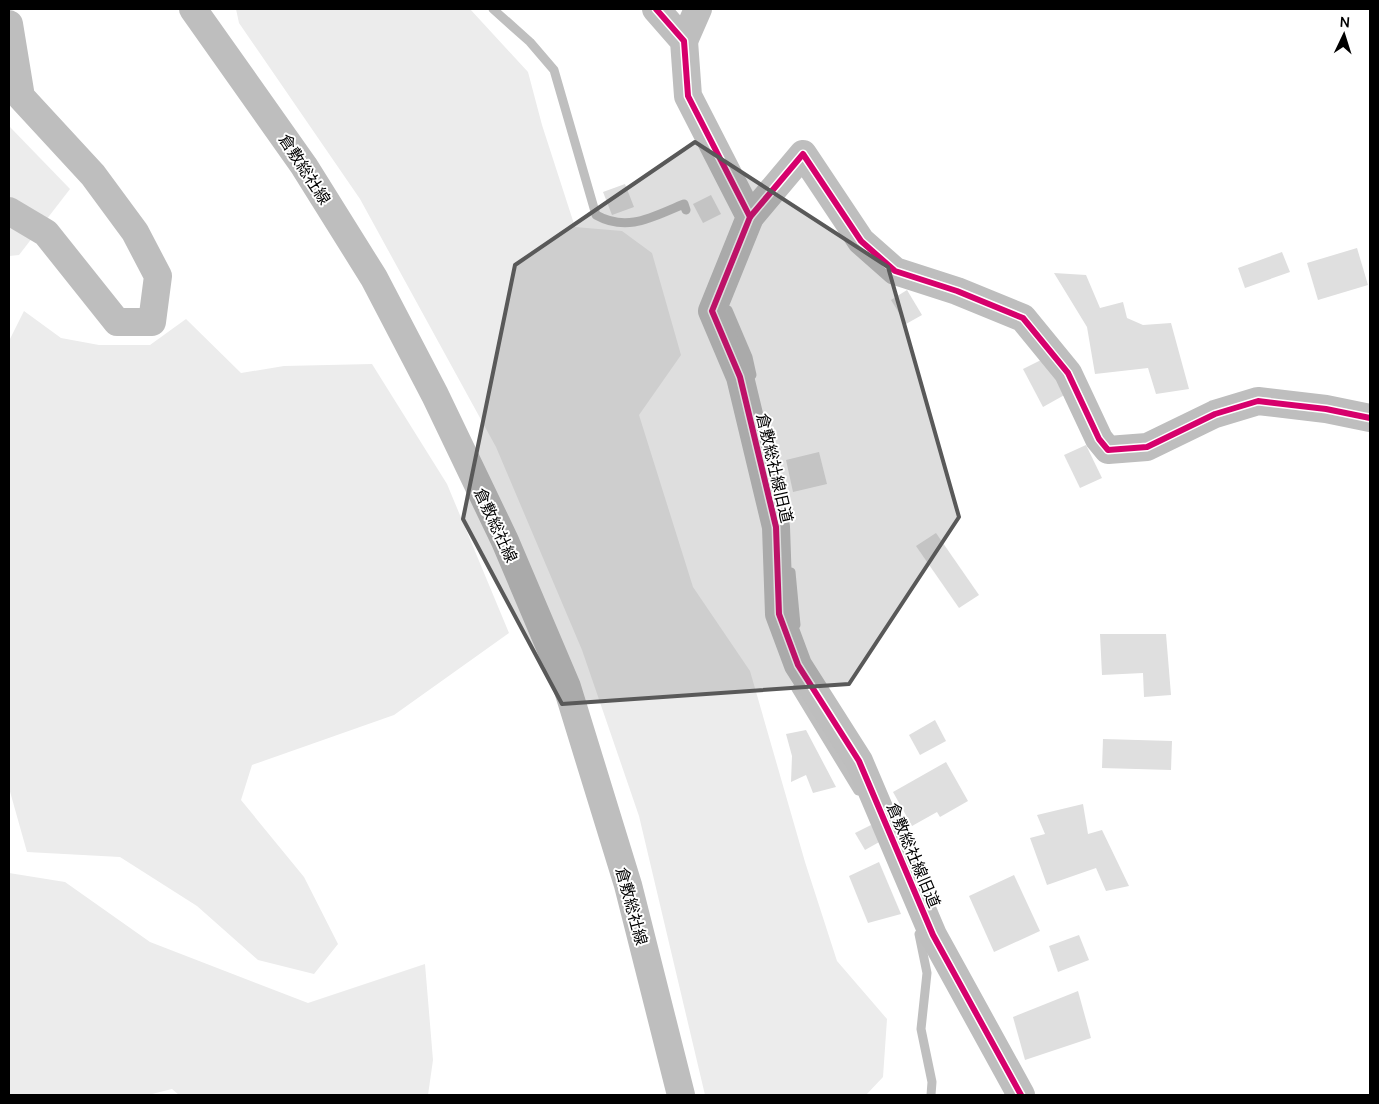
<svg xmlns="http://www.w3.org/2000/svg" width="1379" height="1104" viewBox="0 0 1379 1104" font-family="Manrope,'Noto Sans JP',sans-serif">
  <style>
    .green { fill: #ececec }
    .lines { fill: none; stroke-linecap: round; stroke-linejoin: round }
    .stream { stroke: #bfbfbf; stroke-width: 9 }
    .building { fill: #dfdfdf }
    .minor { stroke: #bebebe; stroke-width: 28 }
    .major { stroke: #bebebe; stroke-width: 28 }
    .cycleway-casing { stroke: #fff; stroke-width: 9 }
    .cycleway { stroke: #d6006c; stroke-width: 6 }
    .marked { fill: #595959; fill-opacity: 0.2; stroke: #595959; stroke-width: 4; stroke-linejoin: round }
    .labels { text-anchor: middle; stroke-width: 4; stroke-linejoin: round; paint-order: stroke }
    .street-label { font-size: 16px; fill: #000; stroke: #fff }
  </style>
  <rect width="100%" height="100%" fill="#fff"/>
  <!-- green -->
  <g class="green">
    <polygon points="236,9 470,9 528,72 542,125 575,227 622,231 652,253 681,355 639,415 693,587 750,671 805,862 837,961 887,1019 883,1077 866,1095 705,1095 639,816 582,650 496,447 360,199 239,23"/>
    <polygon points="9,126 70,189 19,255 9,256"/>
    <polygon points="24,311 61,338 99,345 150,345 186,319 241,373 284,366 372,364 447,484 509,633 394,715 252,765 241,800 304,877 338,944 314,974 258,960 197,906 120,857 27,852 9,788 9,341"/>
    <polygon points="9,873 65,882 150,942 308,1003 425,964 433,1060 428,1095 179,1095 172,1089 148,1095 9,1095"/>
  </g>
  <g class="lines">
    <!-- stream -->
    <g class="stream">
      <path d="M493,9L530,42L554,70L596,215C628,233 654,216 684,204L686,210"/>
      <polyline points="728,310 748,357 752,375"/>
      <polyline points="791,572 796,625"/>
      <polyline points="796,689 858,791"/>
      <polyline points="919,934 927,973 921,1029 932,1082 931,1095"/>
    </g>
  </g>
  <!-- building -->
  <g class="building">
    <polygon points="625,184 634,207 612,215 603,192"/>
    <polygon points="711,195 721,214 703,223 693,204"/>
    <polygon points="1357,248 1368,285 1318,300 1307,263"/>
    <polygon points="1282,252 1290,272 1245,288 1238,268"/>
    <polygon points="1054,273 1086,275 1100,308 1123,302 1127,318 1143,325 1171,323 1189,389 1156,394 1148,368 1095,374 1087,327"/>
    <polygon points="907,290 922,315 906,324 891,300"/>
    <polygon points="1049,356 1068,393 1043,407 1023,369"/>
    <polygon points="1086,445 1102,478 1080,488 1064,455"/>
    <polygon points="819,452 827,484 793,492 786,460"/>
    <polygon points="936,533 979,595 959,608 916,546"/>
    <polygon points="1100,634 1166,634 1171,695 1144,697 1143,673 1102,675"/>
    <polygon points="935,720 946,741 920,755 909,735"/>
    <polygon points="806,730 836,787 813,793 806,775 791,782 792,756 786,734"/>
    <polygon points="1103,739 1172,741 1171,770 1102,768"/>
    <polygon points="946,762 968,801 940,817 937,812 912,826 893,792"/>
    <polygon points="1083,804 1088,834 1102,830 1129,886 1106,891 1096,868 1047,885 1030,838 1045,834 1037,815"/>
    <polygon points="871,825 881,841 865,850 855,833"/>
    <polygon points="879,862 901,914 868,923 849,876"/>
    <polygon points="1014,875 1040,931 994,952 969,896"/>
    <polygon points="1079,935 1089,960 1058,972 1049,946"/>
    <polygon points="1078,991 1091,1038 1025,1060 1013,1017"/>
  </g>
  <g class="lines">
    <!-- minor -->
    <g class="minor">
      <polyline points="656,9 684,41 688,96 750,217 712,311 740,377 776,527 779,614 798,665 859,761 933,935 1021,1095"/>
      <polyline points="9,24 21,97 93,175 135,232 158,276 152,322 117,322 46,233 9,211"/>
      <polyline points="684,41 698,9"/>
      <polyline points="750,217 803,154 861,241 895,271 957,291 1023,318 1068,373 1099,439 1108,450 1147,447 1215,414 1258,401 1326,409 1370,418"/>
    </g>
    <!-- major -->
    <polyline class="major" points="193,9 304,166 374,278 435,395 505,541 567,687 628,885 681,1095"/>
    <defs>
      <g id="cycleway">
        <polyline points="656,9 684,41 688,96 750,217 712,311 740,377 776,527 779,614 798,665 859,761 933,935 1021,1095"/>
        <polyline points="750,217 803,154 861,241 895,271 957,291 1023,318 1068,373 1099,439 1108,450 1147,447 1215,414 1258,401 1326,409 1370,418"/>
      </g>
    </defs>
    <!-- cycleway casing -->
    <use href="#cycleway" class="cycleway-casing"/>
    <!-- cycleway -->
    <use href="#cycleway" class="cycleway"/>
  </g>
  <!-- marked area -->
  <path class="marked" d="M695,142L888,267L959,517L849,684L562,704L463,519L515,265Z"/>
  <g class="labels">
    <!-- street labels -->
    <g class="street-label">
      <text transform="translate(305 169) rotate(57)" y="6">倉敷総社線</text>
      <text transform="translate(775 468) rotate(77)" y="6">倉敷総社線旧道</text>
      <text transform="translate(496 525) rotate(65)" y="6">倉敷総社線</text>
      <text transform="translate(914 855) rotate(67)" y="6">倉敷総社線旧道</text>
      <text transform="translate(632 906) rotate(75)" y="6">倉敷総社線</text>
    </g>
  </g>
  <!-- border -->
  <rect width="1379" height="1104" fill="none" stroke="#000000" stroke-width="20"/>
  <!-- north arrow -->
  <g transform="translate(1344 35) rotate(4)" stroke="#ffffff" stroke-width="4" paint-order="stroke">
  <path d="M0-4L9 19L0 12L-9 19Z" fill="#000000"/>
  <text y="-8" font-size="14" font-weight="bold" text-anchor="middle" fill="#000000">N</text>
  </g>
</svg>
